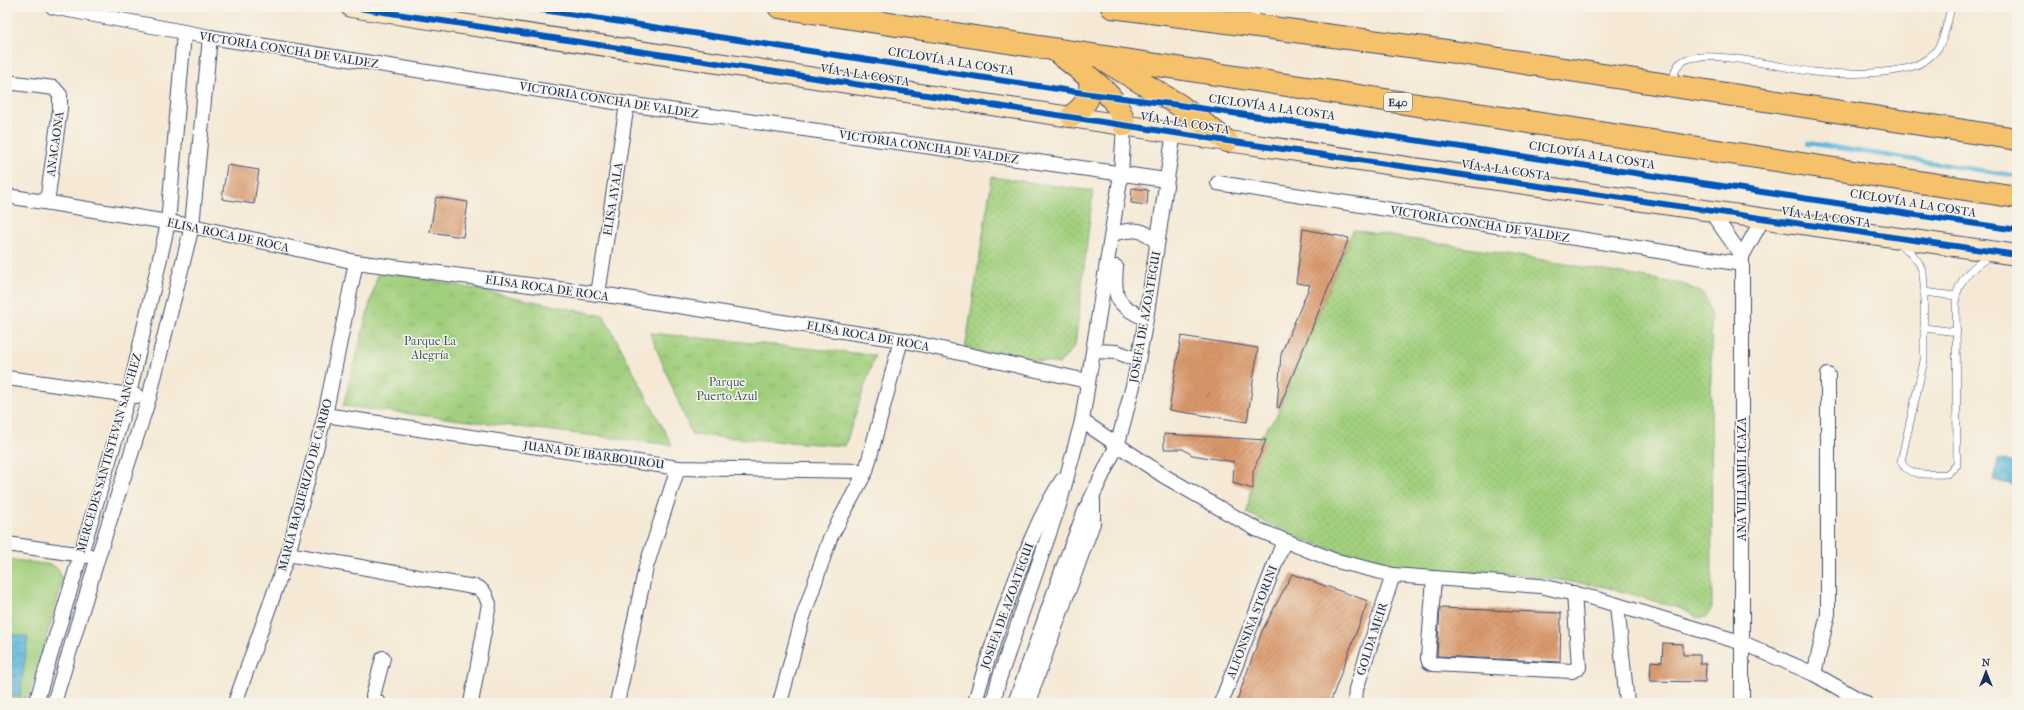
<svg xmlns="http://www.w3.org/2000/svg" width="2024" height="710" viewBox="0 0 2024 710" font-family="'IM FELL French Canon',serif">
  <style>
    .grass { fill: url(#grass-dots); stroke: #5e7f6e }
    .park { fill: url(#park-tufts); stroke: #5e7f6e }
    .garden { fill: #a1cf7d; stroke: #5e7f6e }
    .water { fill: url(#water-waves); stroke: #3a729b }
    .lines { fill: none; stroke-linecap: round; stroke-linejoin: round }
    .stream { stroke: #5ab6d8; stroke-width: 4.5 }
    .building { fill: url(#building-hatch) }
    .lane-casing { stroke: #3c4b70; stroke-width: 8 }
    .street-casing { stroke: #3c4b70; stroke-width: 16 }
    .secondary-casing { stroke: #3c4b70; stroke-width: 22 }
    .highway-casing { stroke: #3c4b70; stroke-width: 24 }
    .lane { stroke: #fff; stroke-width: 7 }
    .street { stroke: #fff; stroke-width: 14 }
    .secondary { stroke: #fbe6c4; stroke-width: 20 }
    .highway { stroke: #f5c16b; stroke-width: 22 }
    .cycleway-casing { stroke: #f7f3e8; stroke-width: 8 }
    .cycleway { stroke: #0057b8; stroke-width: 6 }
    .labels { text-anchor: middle; stroke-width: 3; stroke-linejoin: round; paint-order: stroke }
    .shield { fill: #f7f3e8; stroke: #5d6a87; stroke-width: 1 }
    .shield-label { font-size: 11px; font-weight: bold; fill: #1b2f5e }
    .street-label { font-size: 12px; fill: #1b2f5e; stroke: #f7f3e8 }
    .park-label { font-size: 12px; fill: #3c5766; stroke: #f7f3e8 }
  </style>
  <defs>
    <pattern id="grass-dots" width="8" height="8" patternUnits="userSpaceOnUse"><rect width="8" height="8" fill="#a1cf7d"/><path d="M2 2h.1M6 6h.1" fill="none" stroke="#8ab26e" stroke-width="1.8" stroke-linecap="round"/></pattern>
    <pattern id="park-tufts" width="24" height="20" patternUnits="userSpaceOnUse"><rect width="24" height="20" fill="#a1cf7d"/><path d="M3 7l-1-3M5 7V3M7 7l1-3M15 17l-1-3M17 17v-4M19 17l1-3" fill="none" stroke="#8ab26e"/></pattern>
    <pattern id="water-waves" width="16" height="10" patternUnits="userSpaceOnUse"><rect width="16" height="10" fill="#5ab6d8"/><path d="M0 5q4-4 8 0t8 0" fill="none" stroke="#4a94b2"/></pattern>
    <pattern id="building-hatch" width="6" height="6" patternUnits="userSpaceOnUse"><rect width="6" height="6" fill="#da986a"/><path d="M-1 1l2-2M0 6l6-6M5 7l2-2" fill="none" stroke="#b07c5a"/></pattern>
  </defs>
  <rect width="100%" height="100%" fill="#f7f3e8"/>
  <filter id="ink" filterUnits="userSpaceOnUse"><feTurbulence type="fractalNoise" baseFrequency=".025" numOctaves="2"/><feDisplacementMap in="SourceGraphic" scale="8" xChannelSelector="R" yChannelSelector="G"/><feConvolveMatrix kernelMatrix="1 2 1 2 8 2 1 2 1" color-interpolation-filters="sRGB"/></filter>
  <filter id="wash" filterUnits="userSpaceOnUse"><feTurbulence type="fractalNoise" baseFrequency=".012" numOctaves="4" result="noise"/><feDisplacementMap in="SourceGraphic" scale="16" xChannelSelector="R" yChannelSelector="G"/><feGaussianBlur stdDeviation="0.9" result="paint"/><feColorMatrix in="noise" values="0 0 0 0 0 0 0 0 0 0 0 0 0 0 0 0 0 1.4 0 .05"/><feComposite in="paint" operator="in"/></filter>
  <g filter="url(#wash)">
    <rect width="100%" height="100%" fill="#f5e9d5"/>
    <!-- grass -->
    <g class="grass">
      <polygon points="992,177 1093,191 1075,346 1059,364 965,350"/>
      <path d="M1353,230L1513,255L1682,284C1703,292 1706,293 1711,316L1712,610L1706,617H1696L1686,610L1606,587L1524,575L1419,571L1367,561L1298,538L1247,513L1258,439L1276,417Z"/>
    </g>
    <!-- park -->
    <g class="park">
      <polygon points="379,269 604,316 672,445 343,406"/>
      <polygon points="650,333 875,355 845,446 692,435"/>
    </g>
    <!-- garden -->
    <path class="garden" d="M7,559L52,565L58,569L63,581L30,694C23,701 16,700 7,699Z"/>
    <!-- water -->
    <g class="water">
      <polygon points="1998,459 2017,463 2017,485 1994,481"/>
      <polygon points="7,634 28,637 20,697 7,696"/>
    </g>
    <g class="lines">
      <!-- stream -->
      <polyline class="stream" points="1808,143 2017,176"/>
    </g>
    <g id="blocks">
      <!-- building -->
      <g class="building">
        <polygon points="227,165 259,170 254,204 222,199"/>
        <polygon points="1132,188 1148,190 1147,205 1131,203"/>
        <polygon points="436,197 468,202 463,237 430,232"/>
        <polygon points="1303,229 1349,238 1279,408 1277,407 1281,354 1310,285 1296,283"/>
        <polygon points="1181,336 1258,348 1247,422 1169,410"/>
        <polygon points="1164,434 1266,440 1253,472 1253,489 1233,483 1234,462 1192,455 1183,449 1164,449"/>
        <polygon points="1292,574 1368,601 1330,703 1236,703 1262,631"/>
        <polygon points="1440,608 1561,613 1560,662 1437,656"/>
        <polygon points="1663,643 1683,644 1683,655 1700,655 1700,664 1706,664 1705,682 1650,681 1651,661 1662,662"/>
      </g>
    </g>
  </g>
  <g filter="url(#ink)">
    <use href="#blocks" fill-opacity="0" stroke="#3c4b70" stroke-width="1"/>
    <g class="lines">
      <defs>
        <g id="lane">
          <polyline points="1250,7 1261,23"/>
          <path d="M1673,83C1674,74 1675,64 1685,60C1709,49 1784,68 1814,72C1837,75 1890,74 1911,67C1921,64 1933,56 1938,48C1945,37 1948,19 1951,7"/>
          <path d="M1899,244L1910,252L1919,263L1923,273L1924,285V361L1901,461C1907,478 1932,474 1947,474L1957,465L1956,296C1962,275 1973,267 1990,256"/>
          <polyline points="1924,292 1956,296"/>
          <polyline points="1924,328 1957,332"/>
        </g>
        <g id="street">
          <polyline points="53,7 210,37 627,104 1166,180"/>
          <polyline points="7,82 54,88 60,95 60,109 47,202"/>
          <polyline points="1218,183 1742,264"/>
          <polyline points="7,196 192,226 356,262 613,296 901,340 1087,381"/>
          <polyline points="1711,212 1742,256"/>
          <path d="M1112,234C1131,229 1144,227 1157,243"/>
          <path d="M1116,267C1113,299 1117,305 1146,319"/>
          <polyline points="598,294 627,104"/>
          <polyline points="1094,351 1117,352 1138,360"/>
          <polyline points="7,378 137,396"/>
          <polyline points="325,415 678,468 866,471"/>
          <polyline points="1082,421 1164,476 1256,529 1333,560 1393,575 1540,586 1597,599 1743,643 1814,674 1865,703"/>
          <polyline points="7,544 90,556"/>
          <polyline points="288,554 479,588 485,594 489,604 471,703"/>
          <polyline points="1434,578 1428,658 1429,662 1433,664 1572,671 1579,667 1574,593"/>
          <polyline points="1617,605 1627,703"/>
          <polyline points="1814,674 1828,614 1828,375"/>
          <polyline points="36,703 129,394 168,223 184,33"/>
          <polyline points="54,703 98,557 149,398 192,226 210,37"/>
          <polyline points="235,703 288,554 325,415 356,262"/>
          <polyline points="379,703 375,701 373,696 383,658"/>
          <polyline points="617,703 646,567 678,468"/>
          <polyline points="780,703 802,620 830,538 866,471 901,340"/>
          <path d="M975,703C983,671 994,640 1005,609C1021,565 1036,520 1062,480"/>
          <polyline points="993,703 999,679 1060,502 1082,421 1121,174 1124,125"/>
          <polyline points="1015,703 1063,568 1085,511 1118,443 1134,382 1146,319 1174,132"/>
          <polyline points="1030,703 1033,688 1093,523 1093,500"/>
          <polyline points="1221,703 1284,541"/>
          <polyline points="1355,703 1356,689 1393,575"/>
          <polyline points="1742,703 1742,256 1762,220"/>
        </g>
        <polyline id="secondary" points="351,7 1227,141 2017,255"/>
        <g id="highway">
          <polyline points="779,7 2017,197"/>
          <polyline points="1112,7 1447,51 2017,139"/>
          <path d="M1056,51L1090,78C1092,96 1086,105 1072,116"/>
          <polyline points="1107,62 1179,105 1227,141"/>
          <path d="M1090,78C1105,91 1121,104 1124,125"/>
        </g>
      </defs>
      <!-- lane casing -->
      <use href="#lane" class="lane-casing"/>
      <!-- street casing -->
      <use href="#street" class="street-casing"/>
      <!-- secondary casing -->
      <use href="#secondary" class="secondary-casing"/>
      <!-- highway casing -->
      <use href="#highway" class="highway-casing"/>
      <!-- lane -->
      <use href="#lane" class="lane"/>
      <!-- street -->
      <use href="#street" class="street"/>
      <!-- secondary -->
      <use href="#secondary" class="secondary"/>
      <!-- highway -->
      <use href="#highway" class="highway"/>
      <defs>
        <g id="cycleway">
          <polyline points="351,7 1227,141 2017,255"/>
          <polyline points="523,7 1090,94 1179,105 2017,230"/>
        </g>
      </defs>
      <!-- cycleway casing -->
      <use href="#cycleway" class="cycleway-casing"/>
      <!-- cycleway -->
      <use href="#cycleway" class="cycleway"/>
    </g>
  </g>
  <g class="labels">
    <!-- shield labels -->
    <rect class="shield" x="1384" y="93" width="28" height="18" rx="3"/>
    <g class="shield-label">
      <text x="1398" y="106">E40</text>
    </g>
    <!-- street labels -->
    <g class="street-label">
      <text transform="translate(289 50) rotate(9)" y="4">VICTORIA CONCHA DE VALDEZ</text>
      <text transform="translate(951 61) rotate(9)" y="4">CICLOVÍA A LA COSTA</text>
      <text transform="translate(865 75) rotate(9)" y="4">VÍA A LA COSTA</text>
      <text transform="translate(609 100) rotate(9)" y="4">VICTORIA CONCHA DE VALDEZ</text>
      <text transform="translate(1272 107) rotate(8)" y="4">CICLOVÍA A LA COSTA</text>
      <text transform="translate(1185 123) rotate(9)" y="4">VÍA A LA COSTA</text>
      <text transform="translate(55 144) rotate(-82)" y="4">ANACAONA</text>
      <text transform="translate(929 147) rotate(8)" y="4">VICTORIA CONCHA DE VALDEZ</text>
      <text transform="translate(1592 155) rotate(9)" y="4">CICLOVÍA A LA COSTA</text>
      <text transform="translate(1506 170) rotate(8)" y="4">VÍA A LA COSTA</text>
      <text transform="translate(613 199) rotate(-81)" y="4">ELISA AYALA</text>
      <text transform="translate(1913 203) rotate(9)" y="4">CICLOVÍA A LA COSTA</text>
      <text transform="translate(1826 217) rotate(8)" y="4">VÍA A LA COSTA</text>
      <text transform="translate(1480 224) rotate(9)" y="4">VICTORIA CONCHA DE VALDEZ</text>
      <text transform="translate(228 235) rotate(12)" y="4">ELISA ROCA DE ROCA</text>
      <text transform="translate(547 288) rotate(8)" y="4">ELISA ROCA DE ROCA</text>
      <text transform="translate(1145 317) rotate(-80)" y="4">JOSEFA DE AZOATEGUI</text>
      <text transform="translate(868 336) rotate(10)" y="4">ELISA ROCA DE ROCA</text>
      <text transform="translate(109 453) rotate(-74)" y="4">MERCEDES SANTISTEVAN SANCHEZ</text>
      <text transform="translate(594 455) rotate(8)" y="4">JUANA DE IBARBOUROU</text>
      <text transform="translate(1742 479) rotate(-90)" y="4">ANA VILLAMIL ICAZA</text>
      <text transform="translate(305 485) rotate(-75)" y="4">MARÍA BAQUERIZO DE CARBO</text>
      <text transform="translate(1007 606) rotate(-70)" y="4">JOSEFA DE AZOATEGUI</text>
      <text transform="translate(1252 622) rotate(-69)" y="4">ALFONSINA STORINI</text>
      <text transform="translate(1372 639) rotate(-72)" y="4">GOLDA MEIR</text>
    </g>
    <!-- park labels -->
    <g class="park-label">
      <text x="430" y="345">Parque La<tspan x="430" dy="14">Alegría</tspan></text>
      <text x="727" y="386">Parque<tspan x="727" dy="14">Puerto Azul</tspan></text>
    </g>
  </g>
  <!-- margin -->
  <rect width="2024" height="710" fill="none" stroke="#f7f3e8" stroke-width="24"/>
  <!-- north arrow -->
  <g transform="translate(1986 672)" stroke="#f7f3e8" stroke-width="3" paint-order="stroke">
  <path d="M0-3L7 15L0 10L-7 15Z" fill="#1b2f5e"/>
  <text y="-6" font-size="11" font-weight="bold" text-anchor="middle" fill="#1b2f5e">N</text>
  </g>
</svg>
